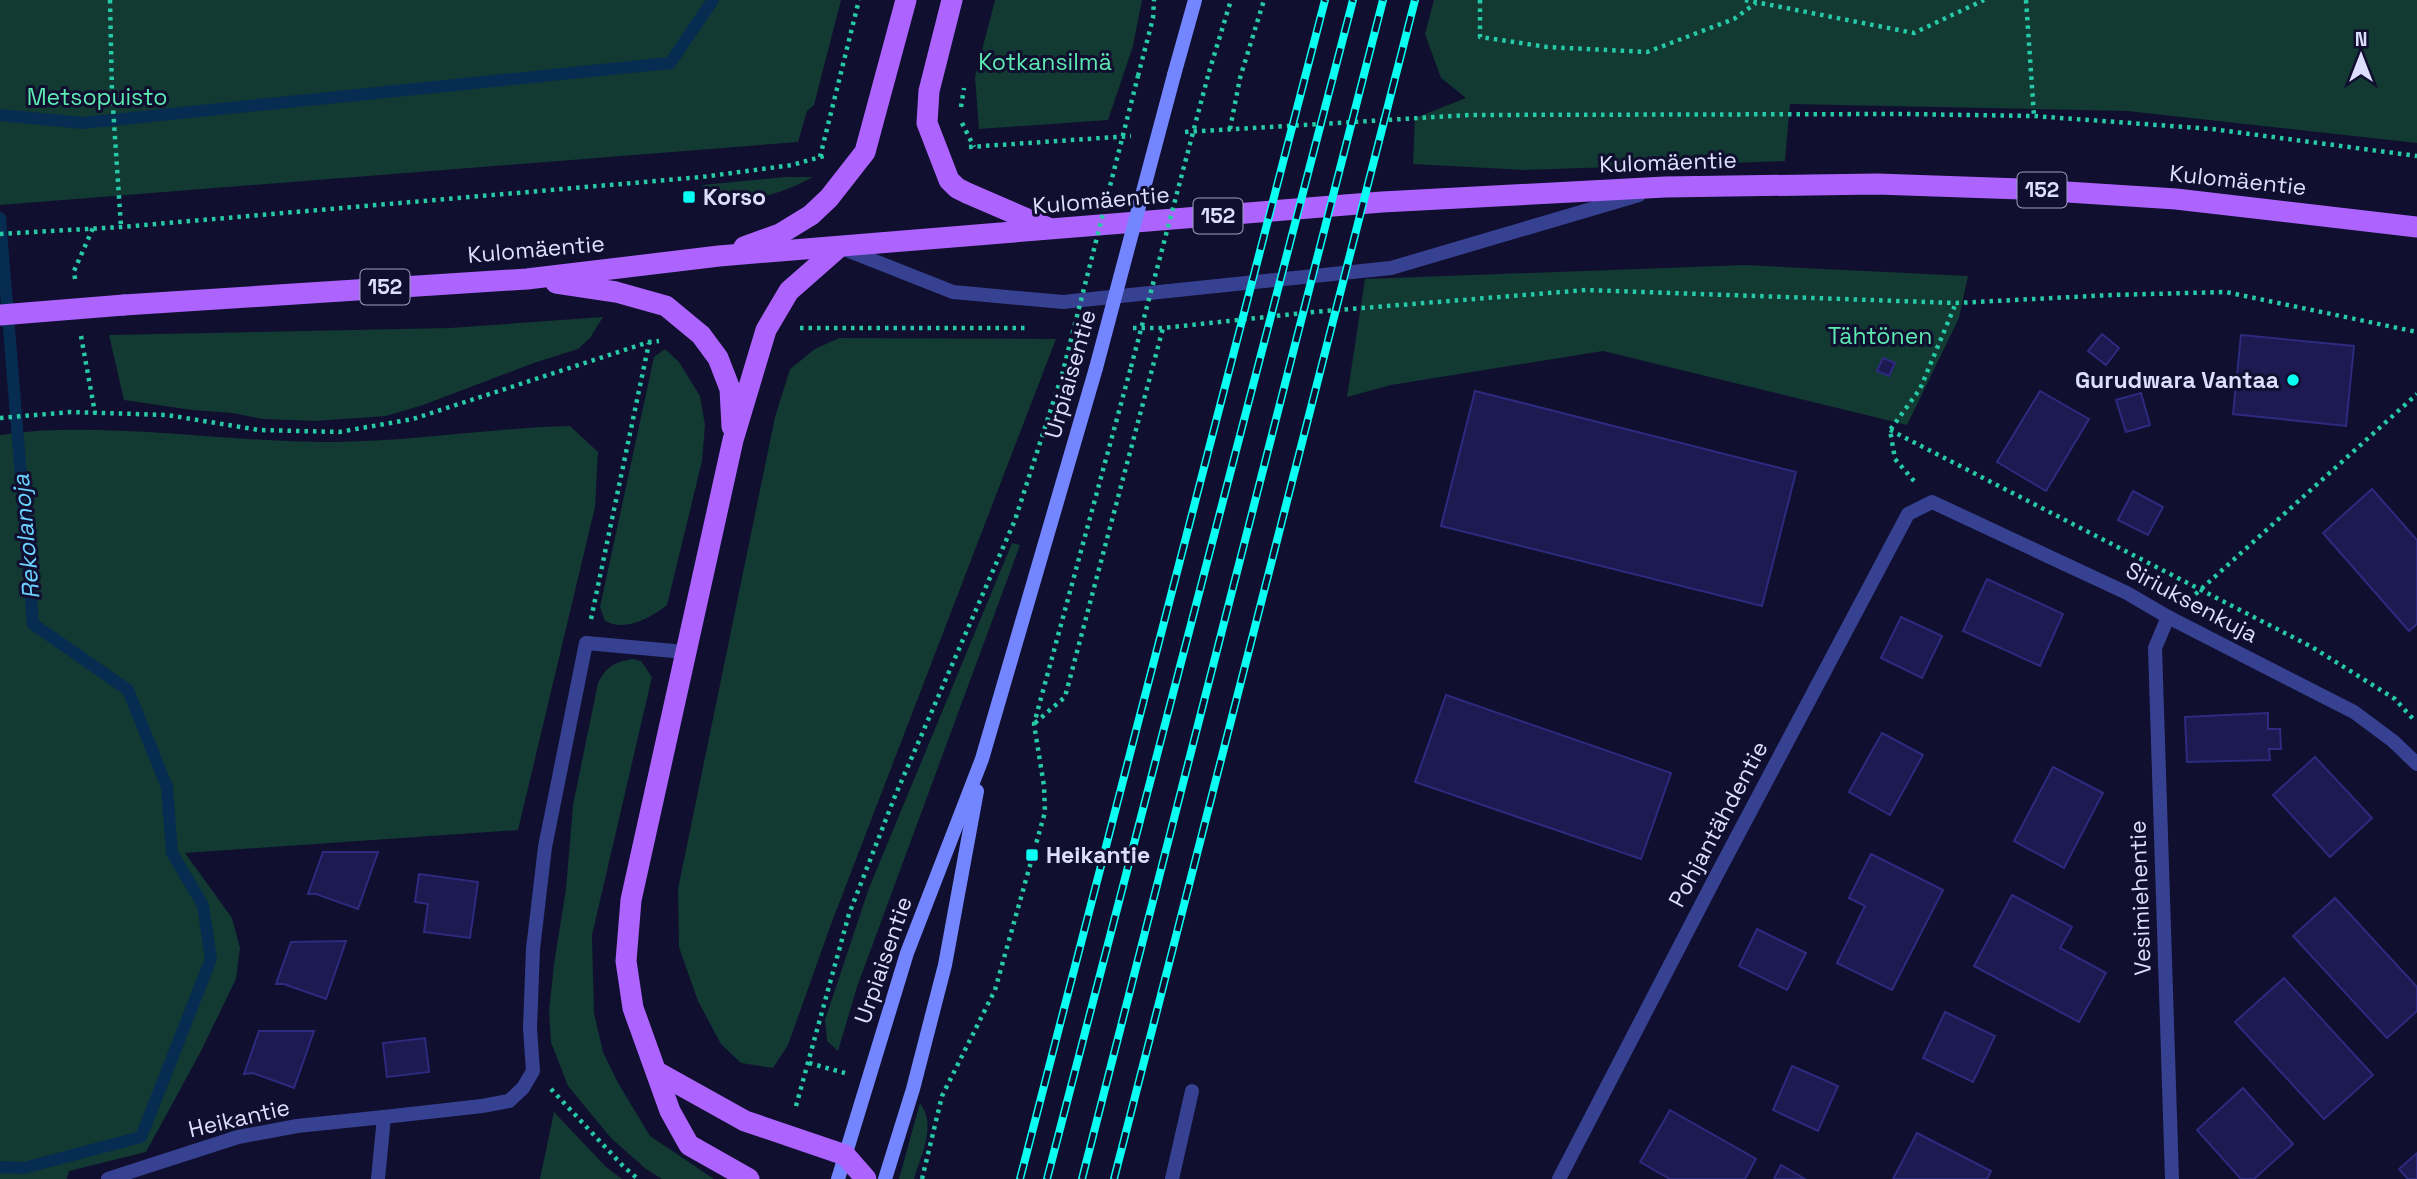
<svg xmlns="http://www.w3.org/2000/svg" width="2417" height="1179" viewBox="0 0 2417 1179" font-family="'Space Grotesk',sans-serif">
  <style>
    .green { fill: #123932 }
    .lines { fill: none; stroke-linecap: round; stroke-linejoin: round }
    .stream { stroke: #062d51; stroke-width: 12 }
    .building { fill: #1c1a51; stroke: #2d2a7f; stroke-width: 2 }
    .path { stroke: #26caa7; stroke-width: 4.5; stroke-dasharray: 3.5 5; stroke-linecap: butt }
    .lane { stroke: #374192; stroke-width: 14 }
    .street { stroke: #374192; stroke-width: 14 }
    .secondary { stroke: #7486ff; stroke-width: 14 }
    .primary { stroke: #ad64ff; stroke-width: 21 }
    .rail-casing { stroke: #09fff1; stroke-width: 8 }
    .rail { stroke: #100f2f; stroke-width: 5; stroke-dasharray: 16; stroke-linecap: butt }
    .path-bridge { stroke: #26caa7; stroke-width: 4.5; stroke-dasharray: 3.5 5; stroke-linecap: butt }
    .secondary-bridge { stroke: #7486ff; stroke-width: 14 }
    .primary-bridge { stroke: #ad64ff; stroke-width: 21 }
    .poi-dot { fill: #09fff1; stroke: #100f2f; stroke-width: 2.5 }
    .labels { text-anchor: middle; stroke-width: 6; stroke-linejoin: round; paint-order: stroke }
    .shield { fill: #100f2f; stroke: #a0a0c1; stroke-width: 2 }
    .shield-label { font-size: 21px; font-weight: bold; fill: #dddeff }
    .park-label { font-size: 23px; fill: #5debb2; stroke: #100f2f }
    .street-label { font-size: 23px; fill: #dddeff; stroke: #100f2f }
    .poi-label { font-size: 23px; font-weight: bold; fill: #dddeff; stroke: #100f2f; text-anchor: start }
    .water-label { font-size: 24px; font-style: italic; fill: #6bd1ff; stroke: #100f2f }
  </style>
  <rect width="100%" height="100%" fill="#100f2f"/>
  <!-- green -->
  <g class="green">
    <polygon points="0,0 841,0 814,105 807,111 798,142 0,205"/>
    <polygon points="995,0 1142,0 1133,46 1108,120 979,129 975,77"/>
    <polygon points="1434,0 2417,0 2417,143 2127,111 1790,104 1785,161 1525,170 1413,164 1415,118 1466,98 1441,78 1425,34"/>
    <path d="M785,177H813C774,198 747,201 704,205L702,185Z"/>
    <polygon points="1745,265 1968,276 1959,318 1907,425 1603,351 1391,385 1347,397 1365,279"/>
    <polygon points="603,317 590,338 578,349 534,363 423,405 386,416 315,421 263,419 232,413 192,410 124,400 109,335 450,328"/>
    <polygon points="839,338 1056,339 830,927 788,1045 773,1068 741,1063 721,1044 698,1001 679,947 678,889 775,417 790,369 815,349"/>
    <path d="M665,349L679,362L700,396L705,425L702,461L667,605C651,618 625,632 605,621L600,607L654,357Z"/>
    <path d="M570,426L598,452L595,507L518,830L185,853L232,918L240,948L236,979L200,1053L146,1152L69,1171L67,1179H0V435C19,433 39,430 58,430C149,428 240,442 330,442C410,442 490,428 570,426Z"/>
    <polygon points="1012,543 1020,545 857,987 838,1051 827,1041 825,1020 869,888"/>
    <path d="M633,659L641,661L652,677L592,935L594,1013L603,1052L618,1083L650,1136L714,1179H662L646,1169L611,1138L568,1086L551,1042L549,1011L554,964L566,889L573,805L598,683C607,666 614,662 633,659Z"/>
    <path d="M920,1103C937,1125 921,1155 914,1179H899Z"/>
    <polygon points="554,1112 606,1167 622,1179 540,1179"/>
  </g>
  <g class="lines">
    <!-- stream -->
    <g class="stream">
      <polyline points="0,115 83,123 670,63 713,0"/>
      <polyline points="0,218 33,624 128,690 167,787 172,853 203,905 211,959 141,1137 24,1168 0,1167"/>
    </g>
  </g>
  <!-- building -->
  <g class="building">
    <polygon points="2102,334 2119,348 2106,365 2088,351"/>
    <polygon points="2241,335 2354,346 2346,426 2233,414"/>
    <polygon points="1883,358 1895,363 1889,376 1877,371"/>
    <polygon points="1475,391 1796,472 1762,606 1441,526"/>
    <polygon points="2040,391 2089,419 2046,491 1997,462"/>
    <polygon points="2141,393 2150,425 2126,432 2116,400"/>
    <polygon points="2372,489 2417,540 2417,624 2409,631 2323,533"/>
    <polygon points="2133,491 2163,507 2148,535 2118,520"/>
    <polygon points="1987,579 2063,614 2040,666 1963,631"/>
    <polygon points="1901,617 1942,636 1922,678 1881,658"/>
    <polygon points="1446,695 1671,773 1641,859 1415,782"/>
    <polygon points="2268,713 2268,729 2280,729 2281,749 2269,749 2270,760 2187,762 2185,717"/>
    <polygon points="1882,733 1923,755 1890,815 1849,792"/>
    <polygon points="2315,757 2372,818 2330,857 2273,795"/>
    <polygon points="2053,767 2103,793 2064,868 2014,841"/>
    <polygon points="323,852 378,852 358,909 316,894 308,894"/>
    <polygon points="1871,854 1943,890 1892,990 1837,963 1865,906 1849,898"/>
    <polygon points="419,874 478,882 470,938 424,932 428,904 415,902"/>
    <polygon points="2012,895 2072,927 2060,948 2106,973 2079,1022 1974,966"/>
    <polygon points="2335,898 2417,987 2417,1011 2387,1038 2293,936"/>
    <polygon points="1757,929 1806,953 1787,990 1739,966"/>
    <polygon points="346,941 326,999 284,984 276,984 291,942"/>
    <polygon points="2284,978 2373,1075 2324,1119 2235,1022"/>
    <polygon points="1945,1012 1995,1036 1973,1082 1923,1058"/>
    <polygon points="259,1031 314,1031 294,1088 253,1073 244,1074"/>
    <polygon points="425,1038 429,1072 387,1077 383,1043"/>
    <polygon points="1792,1066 1838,1086 1818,1131 1773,1110"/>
    <polygon points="2243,1088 2293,1144 2254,1179 2241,1179 2197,1130"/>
    <polygon points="1670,1110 1756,1159 1745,1179 1670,1179 1640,1162"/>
    <polygon points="1917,1133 1991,1171 1987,1179 1893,1179"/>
    <polygon points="2417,1153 2417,1179 2408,1179 2399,1169"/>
    <polygon points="1781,1165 1805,1179 1774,1179"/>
  </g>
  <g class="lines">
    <!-- path -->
    <g class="path">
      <polyline points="110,0 112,93 121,227"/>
      <polyline points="1480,0 1480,37 1547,47 1647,52 1734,19 1756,3"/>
      <polyline points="1745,0 1914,33 1984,0"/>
      <polyline points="2026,0 2034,116"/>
      <polyline points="1209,72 1231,0"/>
      <polyline points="1138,76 1153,18 1154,0"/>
      <polyline points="961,107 964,88"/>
      <polyline points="962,123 974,147"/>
      <polyline points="1230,129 1240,78 1264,0"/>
      <polyline points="1185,132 1470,115 1903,114 2034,116 2212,129 2417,156"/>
      <polyline points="969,147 1131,136"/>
      <polyline points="820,157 859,0"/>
      <polyline points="0,234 121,227 702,177 792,165 824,156"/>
      <polyline points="75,279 74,271 93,228"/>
      <polyline points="800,328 1026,328"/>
      <polyline points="1133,328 1163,328 1313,312 1586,290 1956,303 2111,295 2226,292 2417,332"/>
      <polyline points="81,336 95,413"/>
      <polyline points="0,418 71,412 167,415 259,430 339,432 413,419 649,342 659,341"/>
      <polyline points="1890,430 2312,647 2395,699 2414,720"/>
      <polyline points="1914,481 1895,459 1890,430 1920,389 1956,303"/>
      <polyline points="2189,600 2417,394"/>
      <polyline points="591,619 649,343"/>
      <polyline points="1035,723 1065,697 1163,328"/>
      <polyline points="809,1063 845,1073"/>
      <polyline points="551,1089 623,1166 638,1179"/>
      <polyline points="796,1106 849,914 895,796 1015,520 1062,375"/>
      <polyline points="922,1179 942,1096 995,990 1045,812 1044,786 1034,724 1131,367"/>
    </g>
    <!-- lane -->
    <polyline class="lane" points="844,249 953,292 1063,302 1391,268 1639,195"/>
    <!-- street -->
    <g class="street">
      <polyline points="2168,617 2155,648 2172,1179"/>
      <polyline points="108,1179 238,1137 297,1126 384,1117"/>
      <polyline points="378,1179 384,1117 482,1106 509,1101 523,1088 533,1071 530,1028 533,949 545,847 586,643 685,652"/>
      <polyline points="1172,1179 1192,1091"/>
      <polyline points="1559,1179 1714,880 1908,514 1932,502 2127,593 2168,617 2354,712 2393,741 2417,764"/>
    </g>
    <!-- secondary -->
    <g class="secondary">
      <polyline points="1174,75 1195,0"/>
      <polyline points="838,1179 907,953 982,759 1096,368"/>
      <polyline points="885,1179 913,1089 945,965 977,791"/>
    </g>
    <!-- primary -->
    <g class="primary">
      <polyline points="952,0 929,91 927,123 949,180 957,188 967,193 1048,228"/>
      <polyline points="744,247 780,234 811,215 829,198 865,152 906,0"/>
      <polyline points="556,283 616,292 666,306 701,335 718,358 730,389 732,427"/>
      <polyline points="124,305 527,279 719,256 1382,202 1665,187 1877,184 2021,189 2176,199 2417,227"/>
      <polyline points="657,1072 745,1121 845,1155 866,1179"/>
      <polyline points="749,1179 689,1145 670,1111 633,1008 626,961 631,900 733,440 766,330 789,291 839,247"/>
    </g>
    <defs>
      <g id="rail">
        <polyline points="1020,1179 1325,0"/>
        <polyline points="1047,1179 1353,0"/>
        <polyline points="1082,1179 1383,0"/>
        <polyline points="1114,1179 1415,0"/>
      </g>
    </defs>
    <!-- rail casing -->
    <use href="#rail" class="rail-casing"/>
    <!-- rail -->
    <use href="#rail" class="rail"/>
    <!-- path-bridge -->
    <g class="path-bridge">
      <polyline points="1131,367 1209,72"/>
      <polyline points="1062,375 1138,76"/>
    </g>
    <!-- secondary-bridge -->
    <polyline class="secondary-bridge" points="1096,368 1174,75"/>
    <!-- primary-bridge -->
    <polyline class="primary-bridge" points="0,315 124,305"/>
  </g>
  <!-- markers -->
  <g class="poi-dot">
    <rect x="682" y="190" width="14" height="14" rx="3.5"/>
    <circle cx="2293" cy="380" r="7"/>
    <rect x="1025" y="848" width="14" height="14" rx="3.5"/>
  </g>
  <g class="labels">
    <!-- shield labels -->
    <g class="shield">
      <rect x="2017.5" y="172.5" width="49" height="35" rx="5"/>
      <rect x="1193.5" y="198.5" width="49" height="35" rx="5"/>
      <rect x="360.5" y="269.5" width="49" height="35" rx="5"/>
    </g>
    <g class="shield-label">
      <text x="2042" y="197">152</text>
      <text x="1218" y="223">152</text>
      <text x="385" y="294">152</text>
    </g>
    <!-- park labels -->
    <g class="park-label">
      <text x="1045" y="70">Kotkansilmä</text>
      <text x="97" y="105">Metsopuisto</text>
      <text x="1880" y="344">Tähtönen</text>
    </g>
    <!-- street labels -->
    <g class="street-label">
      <text transform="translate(1668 162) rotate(-2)" y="8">Kulomäentie</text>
      <text transform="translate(2238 180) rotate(6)" y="8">Kulomäentie</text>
      <text transform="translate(1101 200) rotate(-5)" y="8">Kulomäentie</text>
      <text transform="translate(536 249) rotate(-5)" y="8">Kulomäentie</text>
      <text transform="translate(1070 374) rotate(-74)" y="8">Urpiaisentie</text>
      <text transform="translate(2192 602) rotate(28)" y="8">Siriuksenkuja</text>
      <text transform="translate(1718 824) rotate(-62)" y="8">Pohjantähdentie</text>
      <text transform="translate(2140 898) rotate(-92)" y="8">Vesimiehentie</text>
      <text transform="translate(883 960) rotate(-71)" y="8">Urpiaisentie</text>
      <text transform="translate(239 1118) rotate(-13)" y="8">Heikantie</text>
    </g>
    <!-- poi labels -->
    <g class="poi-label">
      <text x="703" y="205">Korso</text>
      <text x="2279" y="388" text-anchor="end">Gurudwara Vantaa</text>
      <text x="1046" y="863">Heikantie</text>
    </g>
    <!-- water labels -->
    <g class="water-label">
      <text transform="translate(26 537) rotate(-95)" y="8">Rekolanoja</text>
    </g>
  </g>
  <!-- north arrow -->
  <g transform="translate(2361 56)" stroke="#100f2f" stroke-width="5" paint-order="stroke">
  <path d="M0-5L12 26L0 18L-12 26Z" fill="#dddeff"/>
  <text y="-10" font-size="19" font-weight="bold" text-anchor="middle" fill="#dddeff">N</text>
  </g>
</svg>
